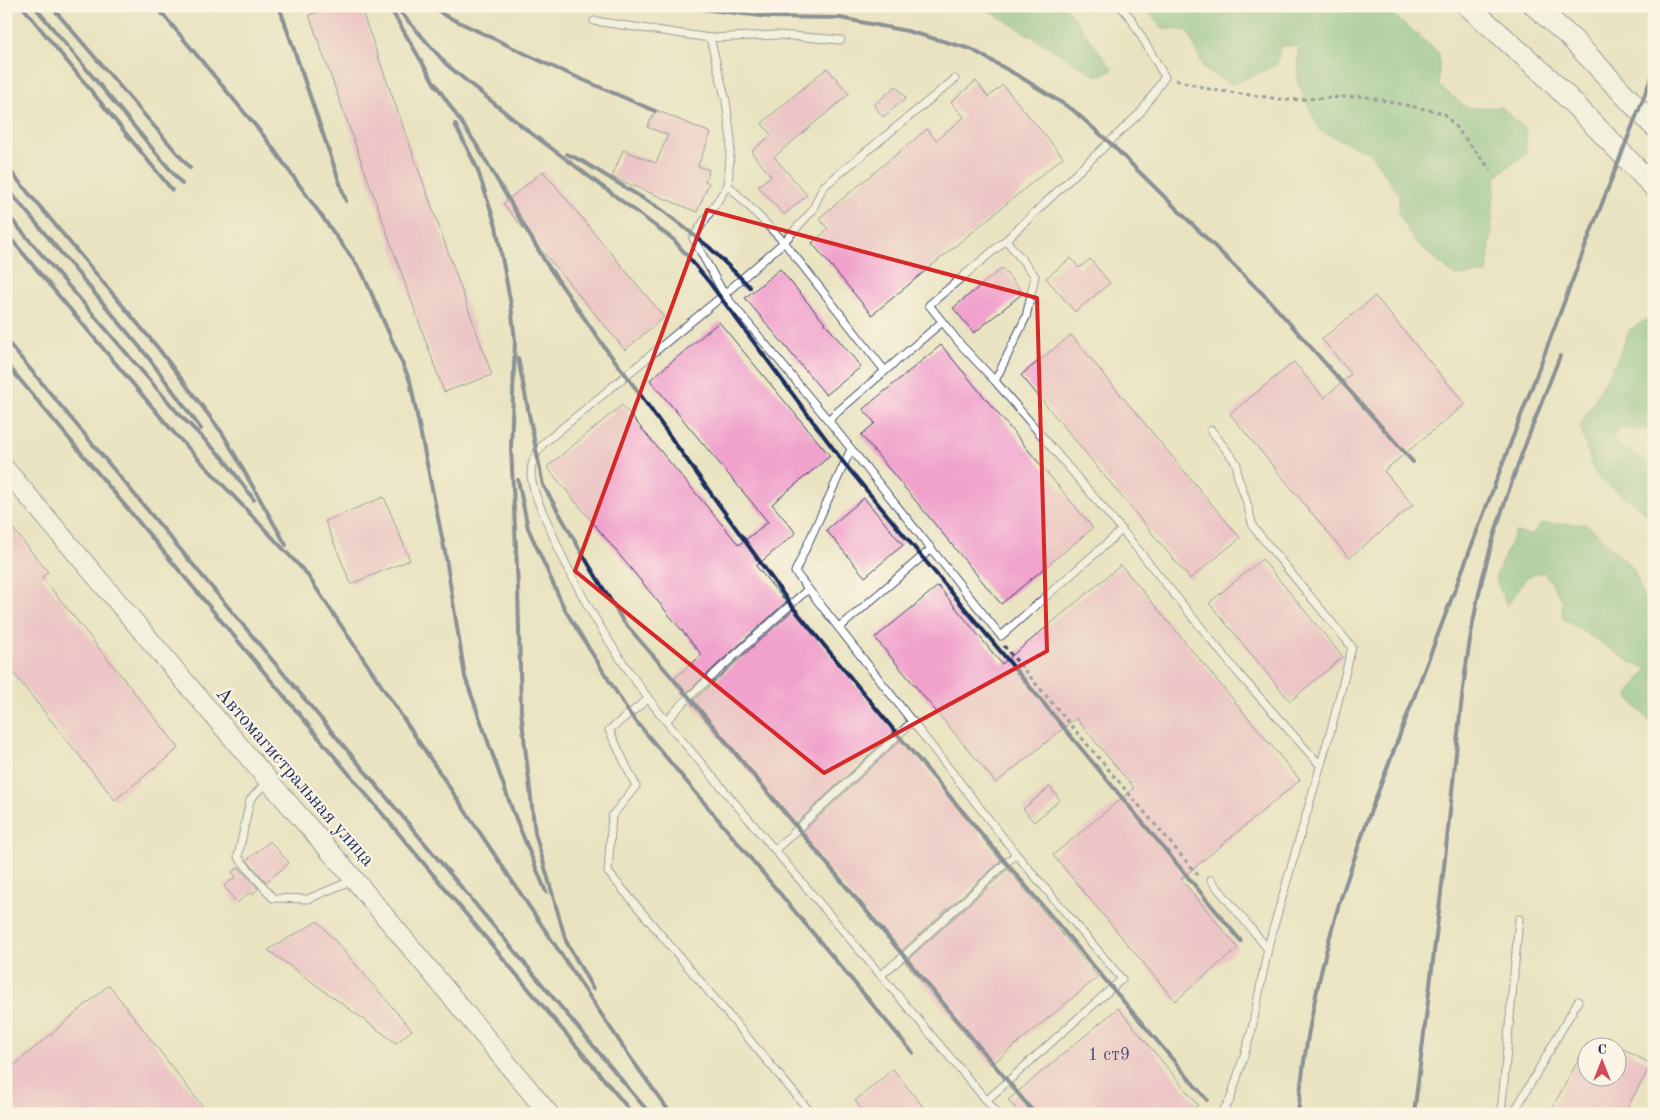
<svg xmlns="http://www.w3.org/2000/svg" width="1660" height="1120" viewBox="0 0 1660 1120" font-family="'Old Standard TT',serif">
  <style>
    .forest { fill: #72ba7f; stroke: #46746e }
    .building { fill: #f0a2cc }
    .lines { fill: none; stroke-linecap: round; stroke-linejoin: round }
    .lane-casing { stroke: #3a4a6d; stroke-width: 9 }
    .secondary-casing { stroke: #3a4a6d; stroke-width: 21 }
    .primary-casing { stroke: #3a4a6d; stroke-width: 23 }
    .path { stroke: #3a4a6d; stroke-width: 3; stroke-dasharray: 4 4; stroke-linecap: butt }
    .lane { stroke: #fff; stroke-width: 7 }
    .secondary { stroke: #fff; stroke-width: 19 }
    .primary { stroke: #fff; stroke-width: 21 }
    .rail { stroke: #1b2f5e; stroke-width: 4 }
    .marked { fill: none; stroke: #d62828; stroke-width: 4; stroke-linejoin: round }
    .labels { text-anchor: middle; stroke-width: 4.5; stroke-linejoin: round; paint-order: stroke }
    .number-label { font-size: 18px; fill: #504c7a }
    .street-label { font-size: 20px; fill: #1b2f5e; stroke: #fcf5e5 }
  </style>
  <rect width="100%" height="100%" fill="#fcf5e5"/>
  <filter id="ink" filterUnits="userSpaceOnUse"><feTurbulence type="fractalNoise" baseFrequency=".02" numOctaves="2"/><feDisplacementMap in="SourceGraphic" scale="10" xChannelSelector="R" yChannelSelector="G"/><feConvolveMatrix kernelMatrix="1 2 1 2 8 2 1 2 1" color-interpolation-filters="sRGB"/></filter>
  <filter id="wash" filterUnits="userSpaceOnUse"><feTurbulence type="fractalNoise" baseFrequency=".0096" numOctaves="4" result="noise"/><feDisplacementMap in="SourceGraphic" scale="20" xChannelSelector="R" yChannelSelector="G"/><feGaussianBlur stdDeviation="1.12" result="paint"/><feColorMatrix in="noise" values="0 0 0 0 0 0 0 0 0 0 0 0 0 0 0 0 0 1.4 0 .05"/><feComposite in="paint" operator="in"/></filter>
  <g filter="url(#wash)">
    <rect width="100%" height="100%" fill="#e9e3c1"/>
    <!-- forest -->
    <g class="forest">
      <polygon points="981,6 1065,6 1113,70 1097,76"/>
      <polygon points="1144,6 1383,6 1439,53 1439,86 1468,108 1502,107 1526,130 1526,154 1496,176 1487,274 1455,276 1413,240 1399,214 1399,194 1370,153 1320,131 1297,81 1298,46 1280,46 1277,65 1231,85 1204,69 1188,31 1162,28"/>
      <polygon points="1654,315 1654,432 1622,428 1610,441 1654,466 1654,518 1601,480 1593,470 1580,426 1618,358 1629,330"/>
      <polygon points="1541,524 1587,524 1633,568 1647,606 1654,603 1654,719 1649,721 1627,696 1648,668 1632,663 1562,618 1563,601 1544,572 1527,577 1507,606 1495,578 1515,532 1531,535"/>
    </g>
    <g id="blocks">
      <!-- building -->
      <g class="building">
        <polygon points="334,6 360,6 492,375 444,392 309,15"/>
        <polygon points="827,68 849,94 774,157 807,195 784,215 758,186 771,176 751,152 771,135 762,123"/>
        <polygon points="976,81 988,97 1003,85 1063,157 872,315 812,243 828,229 819,218 927,129 936,140 964,117 951,102"/>
        <polygon points="896,86 906,98 883,117 874,105"/>
        <polygon points="656,110 711,133 698,166 709,170 705,181 709,183 697,212 612,177 623,150 656,163 668,135 647,127"/>
        <polygon points="543,171 664,317 625,350 503,204"/>
        <polygon points="1071,258 1079,268 1090,259 1110,283 1075,312 1046,278"/>
        <polygon points="1002,268 1023,293 974,333 953,308"/>
        <polygon points="780,269 861,367 826,395 745,298"/>
        <polygon points="1375,296 1465,404 1384,471 1413,505 1349,558 1230,414 1294,362 1324,398 1351,374 1322,339"/>
        <polygon points="719,322 830,456 772,504 796,533 756,566 786,602 684,695 672,680 702,655 547,467 622,405 739,545 768,522 650,380"/>
        <polygon points="1071,335 1240,538 1190,579 1021,375"/>
        <polygon points="941,345 1093,528 1001,604 861,435 875,423 863,409"/>
        <polygon points="384,497 410,560 351,584 325,521"/>
        <polygon points="864,498 903,545 865,577 826,530"/>
        <polygon points="6,520 48,572 42,577 179,748 115,800 6,664"/>
        <polygon points="1262,559 1343,657 1290,701 1209,603"/>
        <polygon points="1121,565 1300,780 1181,879 1238,948 1175,1001 1053,855 1134,788 1076,718 996,783 875,638 938,586 1002,664"/>
        <polygon points="793,610 894,732 793,826 691,703"/>
        <polygon points="901,740 1001,861 899,953 800,834"/>
        <polygon points="1050,787 1060,800 1034,822 1023,809"/>
        <polygon points="270,841 289,863 266,882 247,860"/>
        <polygon points="239,867 258,889 251,895 249,893 237,903 224,886 236,877 232,872"/>
        <polygon points="1008,869 1098,977 991,1065 905,962"/>
        <polygon points="318,921 412,1030 396,1043 268,950"/>
        <polygon points="109,985 208,1114 6,1114 6,1072"/>
        <polygon points="1118,1008 1198,1105 1188,1114 1020,1114 1008,1100"/>
        <polygon points="1588,1042 1588,1078 1618,1078 1618,1046 1651,1064 1624,1114 1549,1114"/>
        <polygon points="893,1069 929,1114 865,1114 855,1101"/>
      </g>
    </g>
  </g>
  <g filter="url(#ink)">
    <use href="#blocks" fill-opacity="0" stroke="#3a4a6d" stroke-width="1"/>
    <g class="lines">
      <defs>
        <g id="lane">
          <polyline points="1120,6 1130,17 1165,77 1141,112 1006,240 929,305 961,345 995,381 1122,530 1238,673 1320,765"/>
          <polyline points="594,21 710,38 778,35 841,40"/>
          <polyline points="710,38 726,101 731,140 728,185 693,238 724,294 828,420 1001,636 1122,530"/>
          <path d="M728,185L784,242L720,298L544,443C536,452 531,461 531,473C532,491 541,508 548,524C579,599 623,669 674,731L998,1114"/>
          <polyline points="885,371 784,242 812,211 823,187 955,79"/>
          <polyline points="995,381 1026,317 1035,276 1006,240"/>
          <polyline points="828,420 942,322"/>
          <polyline points="1211,430 1237,464 1237,474 1247,503 1253,527 1352,647 1332,726 1269,943 1251,1033 1230,1100 1221,1114"/>
          <polyline points="851,449 795,572 1016,854 1122,979 987,1100"/>
          <polyline points="839,628 931,549"/>
          <polyline points="648,699 609,730 636,786 612,816 608,872 812,1114"/>
          <polyline points="666,721 689,697 808,589"/>
          <polyline points="268,780 250,800 238,857 273,898 308,899 353,880"/>
          <polyline points="775,850 913,721"/>
          <polyline points="1211,880 1268,949"/>
          <polyline points="881,975 905,955 1016,854"/>
          <polyline points="1501,1114 1519,919"/>
          <polyline points="1513,1114 1578,1001"/>
        </g>
        <polyline id="secondary" points="6,470 268,780 354,879 549,1114"/>
        <g id="primary">
          <polyline points="1468,6 1541,71 1577,107 1654,187"/>
          <polyline points="1535,6 1572,39 1654,126"/>
        </g>
      </defs>
      <!-- lane casing -->
      <use href="#lane" class="lane-casing"/>
      <!-- secondary casing -->
      <use href="#secondary" class="secondary-casing"/>
      <!-- primary casing -->
      <use href="#primary" class="primary-casing"/>
      <!-- path -->
      <g class="path">
        <polyline points="1176,80 1213,90 1288,100 1362,96 1444,113 1491,170"/>
        <polyline points="1004,646 1197,874 1202,876"/>
      </g>
      <!-- lane -->
      <use href="#lane" class="lane"/>
      <!-- secondary -->
      <use href="#secondary" class="secondary"/>
      <!-- primary -->
      <use href="#primary" class="primary"/>
      <!-- rail -->
      <g class="rail">
        <polyline points="22,6 172,190"/>
        <polyline points="34,6 182,184"/>
        <polyline points="51,6 190,168"/>
        <polyline points="156,6 264,136 362,272 410,381 445,552 465,677 512,809 546,892"/>
        <polyline points="279,6 346,201"/>
        <polyline points="389,6 437,88"/>
        <polyline points="395,6 447,65 523,127 674,240 709,282 844,463 1241,941"/>
        <polyline points="433,6 444,15 551,66 655,111"/>
        <polyline points="676,6 770,17 840,18 907,31 971,49 1022,78 1073,110 1109,142 1268,299 1413,462"/>
        <polyline points="434,82 476,144 546,263 605,348 626,375 791,605 898,735 1207,1100"/>
        <polyline points="455,124 477,168 496,226 511,305 515,341 511,448 518,588 521,711 535,833 566,941 593,989"/>
        <polyline points="567,154 582,161 662,210 709,247 750,287"/>
        <polyline points="6,166 158,348 223,434 286,545"/>
        <polyline points="6,187 148,357 201,429"/>
        <polyline points="6,213 177,412 224,459 254,500"/>
        <polyline points="6,233 175,434 306,573 630,1057 671,1114"/>
        <polyline points="6,340 650,1114"/>
        <polyline points="518,358 543,485 583,555 623,621 689,697 1035,1114"/>
        <polyline points="6,363 633,1114"/>
        <polyline points="518,480 528,528 565,610 630,714 913,1053"/>
        <path d="M1298,1114C1304,1043 1319,972 1339,904C1348,876 1358,848 1367,821L1590,234L1654,71"/>
        <path d="M1414,1114C1426,1016 1439,918 1449,820C1458,740 1463,658 1482,580C1501,503 1531,429 1560,356"/>
      </g>
    </g>
  </g>
  <!-- marked area -->
  <path d="M0 0H1660V1120H0ZM707,210L1037,298L1047,651L824,773L575,571Z" fill="#e9e3c1" fill-opacity=".55" fill-rule="evenodd"/>
  <path class="marked" d="M707,210L1037,298L1047,651L824,773L575,571Z"/>
  <g class="labels">
    <!-- number labels -->
    <g class="number-label">
      <text x="1109" y="1060">1 ст9</text>
    </g>
    <!-- street labels -->
    <g class="street-label">
      <text transform="translate(296 776) rotate(49)" y="7">Автомагистральная улица</text>
    </g>
  </g>
  <!-- margin -->
  <rect width="1660" height="1120" fill="none" stroke="#fcf5e5" stroke-width="25"/>
  <!-- north arrow -->
  <g transform="translate(1602 1062)"><circle r="24" fill="#fcf5e5" stroke="#a2a6af"/>
  <path d="M0-4L9 19L0 12L-9 19Z" fill="#d1495b"/>
  <text y="-8" font-size="14" font-weight="bold" text-anchor="middle" fill="#1b2f5e">С</text>
  </g>
</svg>
